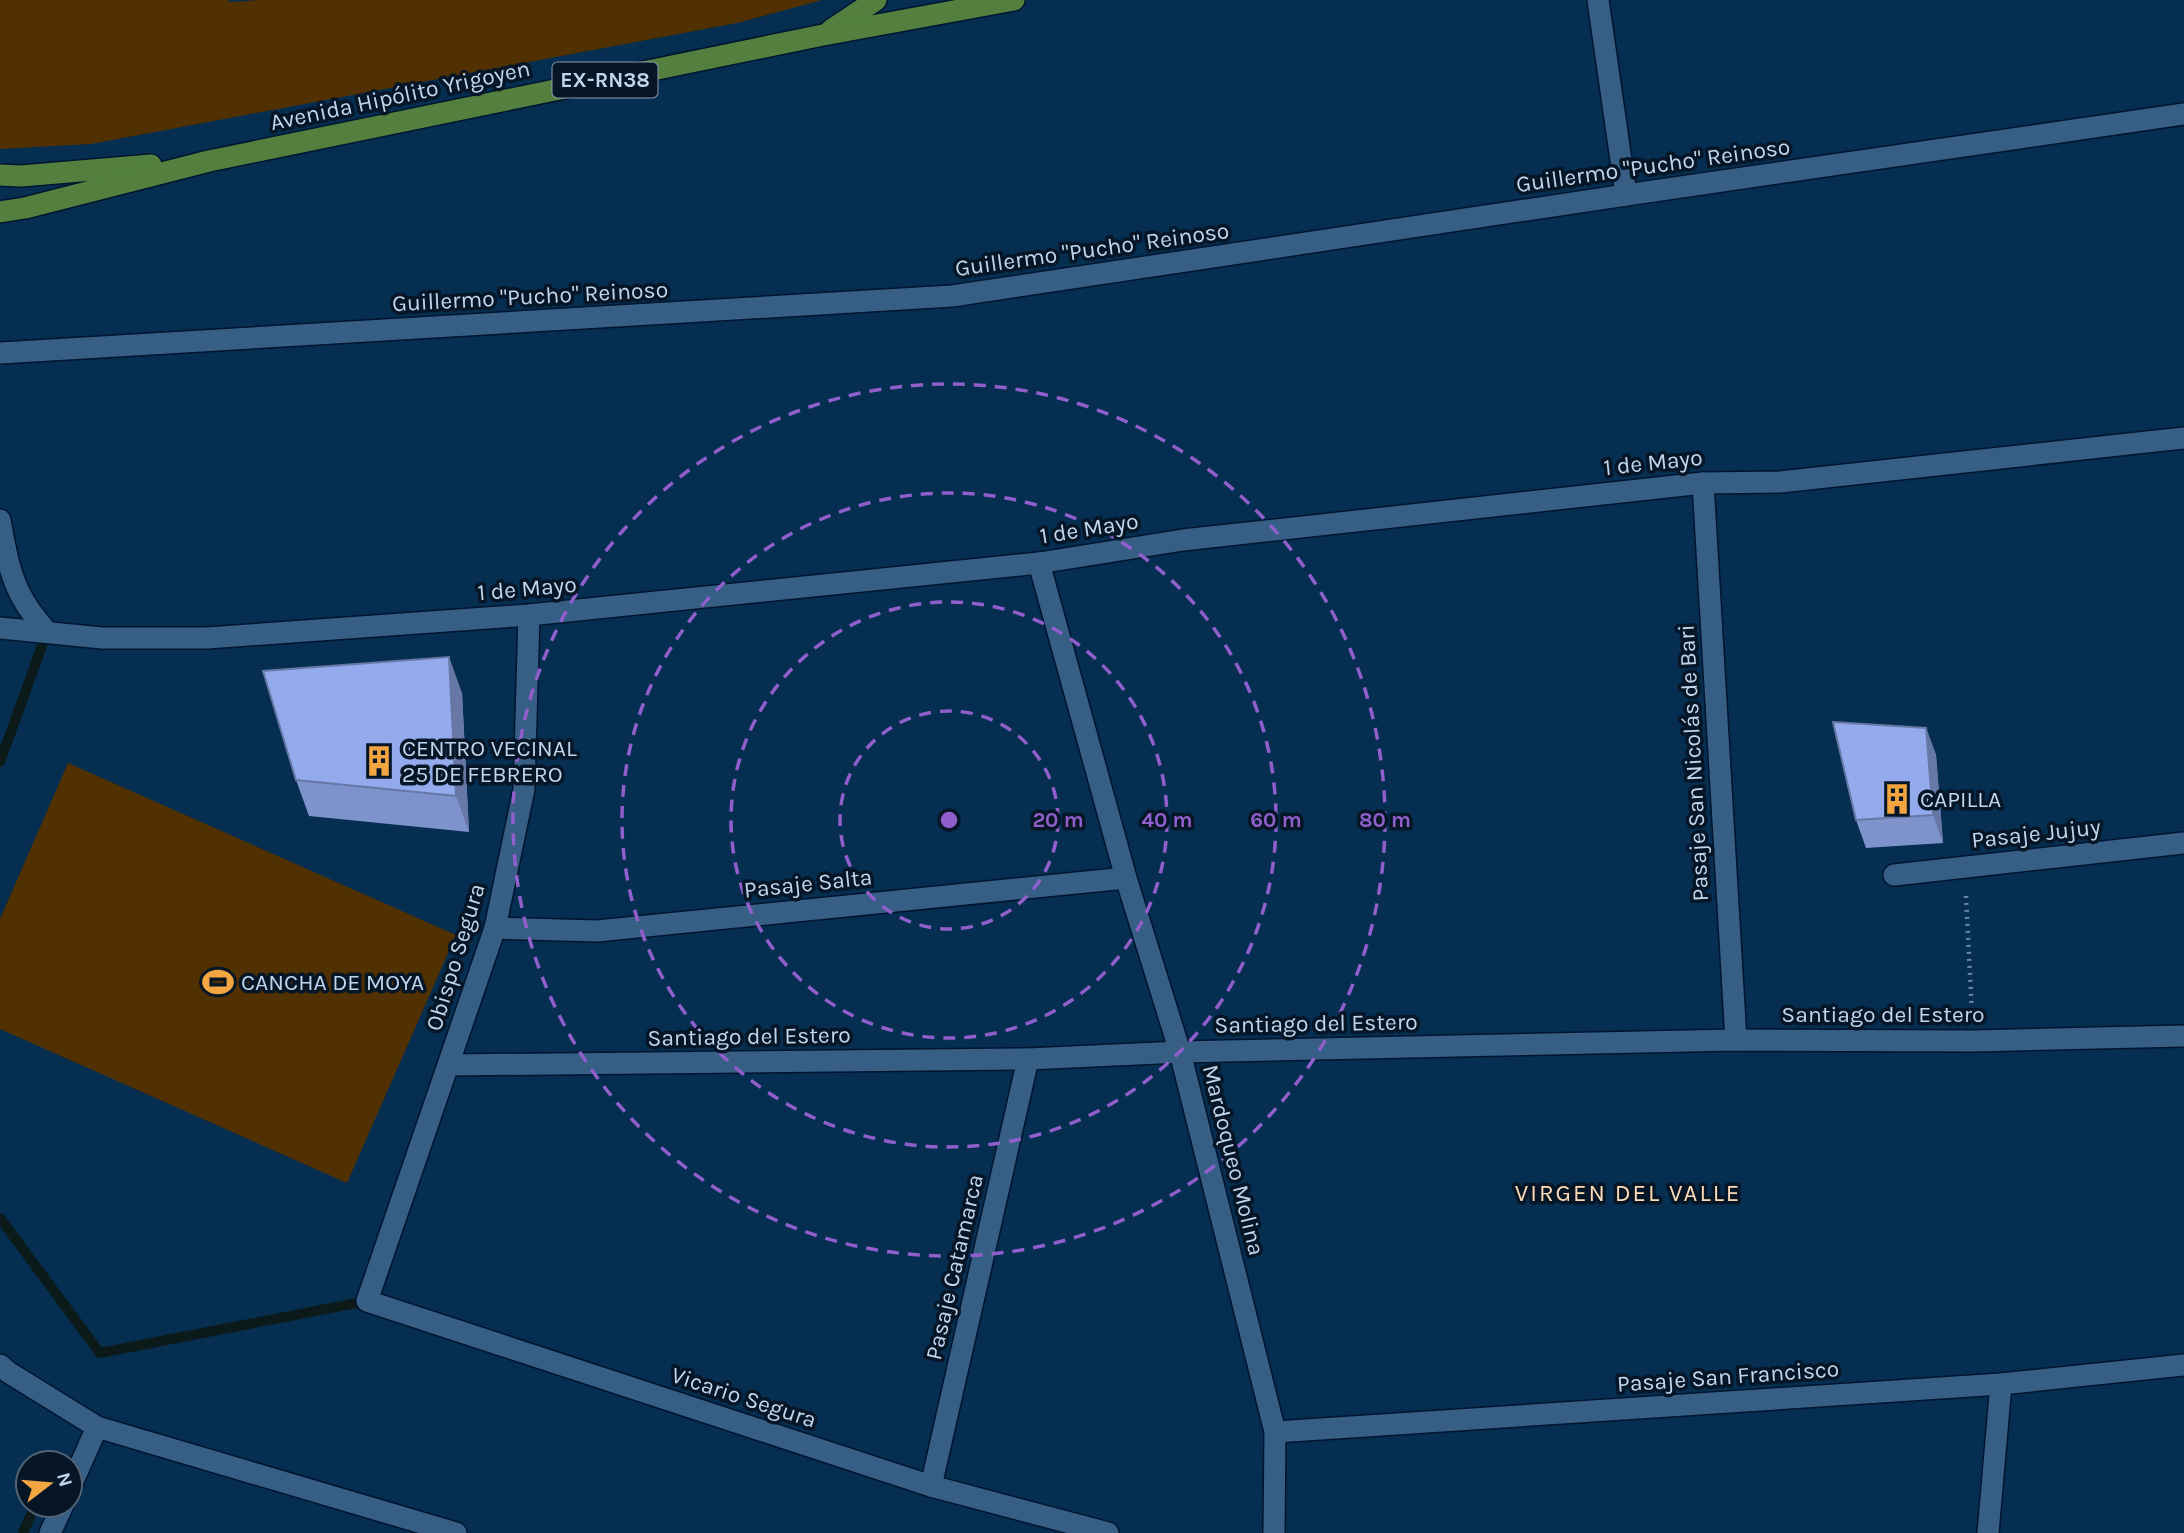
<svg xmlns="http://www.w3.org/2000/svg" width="2184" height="1533" viewBox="0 0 2184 1533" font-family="Karla,sans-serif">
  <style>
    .green { fill: #513102 }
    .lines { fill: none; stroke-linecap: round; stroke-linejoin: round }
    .stream { stroke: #0c1b1a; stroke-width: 10 }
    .minor-casing { stroke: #00152f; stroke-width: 24 }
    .major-casing { stroke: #00152f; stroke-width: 24 }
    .path { stroke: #6987a3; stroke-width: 4.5; stroke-dasharray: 2 5; stroke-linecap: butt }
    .minor { stroke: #375e84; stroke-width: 21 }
    .major { stroke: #53803f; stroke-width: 21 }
    .wall { fill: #7e92cc }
    .shaded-wall { fill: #6777a6 }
    .building { fill: #93aaed; stroke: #6777a6; stroke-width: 2 }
    .ring { fill: none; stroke: #905fcc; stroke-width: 3.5; stroke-dasharray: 12 9 }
    .labels { text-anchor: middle; stroke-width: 7; stroke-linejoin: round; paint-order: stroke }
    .shield { fill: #061626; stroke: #899cb1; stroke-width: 2 }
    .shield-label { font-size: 21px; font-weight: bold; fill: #c1d6ec }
    .street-label { font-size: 23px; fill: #c1d6ec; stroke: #061626 }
    .poi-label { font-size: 23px; fill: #c1d6ec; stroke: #061626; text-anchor: start }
    .neighbourhood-label { font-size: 24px; letter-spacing: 2px; fill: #fddcb8; stroke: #061626 }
    .centre { fill: #905fcc; stroke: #061626; stroke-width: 3.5 }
    .ring-label { font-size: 21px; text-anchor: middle; font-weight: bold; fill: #905fcc; stroke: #061626; stroke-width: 7; stroke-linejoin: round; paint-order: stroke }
  </style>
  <rect width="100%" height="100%" fill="#052e51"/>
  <!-- green -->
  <g class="green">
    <polygon points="0,0 227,0 231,2 259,0 822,0 737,23 91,144 0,149"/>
    <polygon points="68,763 456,935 347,1183 0,1029 0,919"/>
  </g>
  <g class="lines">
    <!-- stream -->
    <g class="stream">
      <polyline points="0,762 47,632"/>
      <polyline points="0,1218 100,1353 367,1301"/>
      <polyline points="23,1533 35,1505"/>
    </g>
    <defs>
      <g id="minor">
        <polyline points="1598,0 1626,195"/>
        <polyline points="0,353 952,296 1626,195 2184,114"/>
        <polyline points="1703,483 1736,1040"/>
        <path d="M0,520C5,547 9,576 24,601C30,612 39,622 47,632"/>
        <polyline points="1039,563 1126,878 1180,1052 1275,1432 1274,1533"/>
        <polyline points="529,615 524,789 495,928 367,1301 931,1486 1108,1533"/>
        <polyline points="0,628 102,638 207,638 529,615 1039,563 1183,540 1703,483 1780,482 2184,438"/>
        <polyline points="1894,875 2184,843"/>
        <polyline points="495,928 597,931 1126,878"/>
        <polyline points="449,1065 1028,1059 1180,1052 1736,1040 1974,1041 2184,1036"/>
        <polyline points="0,1365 8,1372 97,1427 456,1533"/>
        <polyline points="1275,1432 2001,1384 2184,1365"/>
        <polyline points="931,1486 1028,1059"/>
        <polyline points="70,1488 97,1427"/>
        <polyline points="50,1533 63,1505"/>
        <polyline points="1988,1533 2001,1384"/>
      </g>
      <g id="major">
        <polyline points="831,30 876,0"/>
        <polyline points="0,175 21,176 151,165"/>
        <polyline points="0,212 25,208 209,161 823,35 1014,0"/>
      </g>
    </defs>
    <!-- minor casing -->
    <use href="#minor" class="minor-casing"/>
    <!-- major casing -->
    <use href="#major" class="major-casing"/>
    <!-- path -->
    <polyline class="path" points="1966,896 1972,1013"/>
    <!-- minor -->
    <use href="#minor" class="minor"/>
    <!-- major -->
    <use href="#major" class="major"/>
  </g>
  <!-- wall -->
  <g class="wall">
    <polygon points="462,693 469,832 309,816 296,780"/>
    <polygon points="1926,728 1936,755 1943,843 1866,848 1856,820"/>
  </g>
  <!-- shaded-wall -->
  <g class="shaded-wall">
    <polygon points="449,657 462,693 469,832 456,796"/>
    <polygon points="1926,728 1936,755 1943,843 1933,815"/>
  </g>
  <!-- building -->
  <g class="building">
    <polygon points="449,657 456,796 296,780 263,671"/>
    <polygon points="1833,722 1926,728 1933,815 1856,820"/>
  </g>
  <!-- distance rings -->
  <g class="ring">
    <circle cx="949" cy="820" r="109"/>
    <circle cx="949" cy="820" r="218"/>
    <circle cx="949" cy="820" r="327"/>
    <circle cx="949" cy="820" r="436"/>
  </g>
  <!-- icons -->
  <defs>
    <symbol id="building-bare" viewBox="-9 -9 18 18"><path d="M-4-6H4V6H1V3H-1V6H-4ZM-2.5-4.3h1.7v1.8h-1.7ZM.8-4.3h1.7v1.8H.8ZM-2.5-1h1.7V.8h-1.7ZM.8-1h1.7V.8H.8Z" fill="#f2a541" stroke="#061626" stroke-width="2.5" paint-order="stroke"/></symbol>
    <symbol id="stadium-bare" viewBox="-9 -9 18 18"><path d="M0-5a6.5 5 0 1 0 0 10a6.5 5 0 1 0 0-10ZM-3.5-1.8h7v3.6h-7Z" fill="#f2a541" stroke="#061626" stroke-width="2.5" paint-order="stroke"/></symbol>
  </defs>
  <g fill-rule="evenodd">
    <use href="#building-bare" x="357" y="739" width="44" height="44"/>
    <use href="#building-bare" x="1875" y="777" width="44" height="44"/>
    <use href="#stadium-bare" x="196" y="960" width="44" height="44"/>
  </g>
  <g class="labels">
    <!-- shield labels -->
    <rect class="shield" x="552.5" y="62.5" width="105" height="35" rx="5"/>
    <g class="shield-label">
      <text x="605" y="87">EX-RN38</text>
    </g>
    <!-- street labels -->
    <g class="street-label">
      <text transform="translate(400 95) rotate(-12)" y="8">Avenida Hipólito Yrigoyen</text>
      <text transform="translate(1653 165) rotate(-8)" y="8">Guillermo "Pucho" Reinoso</text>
      <text transform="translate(1092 249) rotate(-8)" y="8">Guillermo "Pucho" Reinoso</text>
      <text transform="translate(530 296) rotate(-3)" y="8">Guillermo "Pucho" Reinoso</text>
      <text transform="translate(1653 462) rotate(-6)" y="8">1 de Mayo</text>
      <text transform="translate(1089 528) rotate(-9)" y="8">1 de Mayo</text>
      <text transform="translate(527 588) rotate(-5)" y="8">1 de Mayo</text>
      <text transform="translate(1693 763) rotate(-93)" y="8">Pasaje San Nicolás de Bari</text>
      <text transform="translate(2036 833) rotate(-6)" y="8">Pasaje Jujuy</text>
      <text transform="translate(808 883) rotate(-6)" y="8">Pasaje Salta</text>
      <text transform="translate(455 957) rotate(-73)" y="8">Obispo Segura</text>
      <text x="1883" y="1022">Santiago del Estero</text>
      <text transform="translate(1316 1023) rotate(-1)" y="8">Santiago del Estero</text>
      <text transform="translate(749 1036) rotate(-1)" y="8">Santiago del Estero</text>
      <text transform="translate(1234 1160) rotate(76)" y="8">Mardoqueo Molina</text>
      <text transform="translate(954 1267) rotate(-77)" y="8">Pasaje Catamarca</text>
      <text transform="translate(1728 1376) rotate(-4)" y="8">Pasaje San Francisco</text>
      <text transform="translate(744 1397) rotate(18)" y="8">Vicario Segura</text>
    </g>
    <!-- poi labels -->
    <g class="poi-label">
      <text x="402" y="756">CENTRO VECINAL<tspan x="402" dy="26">25 DE FEBRERO</tspan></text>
      <text x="1920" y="807">CAPILLA</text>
      <text x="241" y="990">CANCHA DE MOYA</text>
    </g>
    <!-- neighbourhood labels -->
    <g class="neighbourhood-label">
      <text x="1628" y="1201">VIRGEN DEL VALLE</text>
    </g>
  </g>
  <circle cx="949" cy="820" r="10" class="centre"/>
  <g class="ring-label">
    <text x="1058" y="827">20 m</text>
    <text x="1167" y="827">40 m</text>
    <text x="1276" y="827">60 m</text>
    <text x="1385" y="827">80 m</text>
  </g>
  <!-- north arrow -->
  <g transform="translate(49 1484) rotate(74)"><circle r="33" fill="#061626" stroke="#516375" stroke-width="2"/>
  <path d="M0-5L12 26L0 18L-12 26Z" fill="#f2a541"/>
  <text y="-10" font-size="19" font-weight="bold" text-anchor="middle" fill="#c1d6ec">N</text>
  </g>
</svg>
